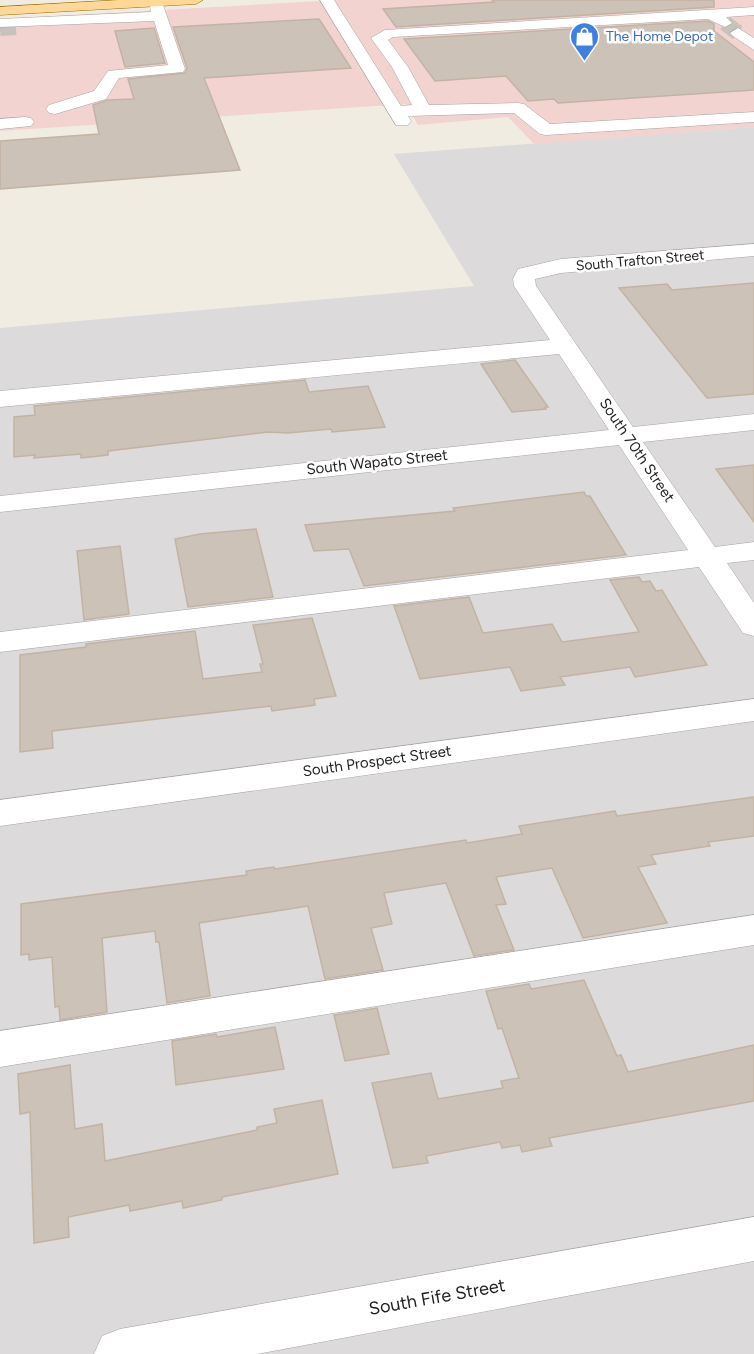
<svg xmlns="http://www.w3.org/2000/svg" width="754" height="1354" viewBox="0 0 754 1354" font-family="Figtree,sans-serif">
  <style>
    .residential { fill: #dcdada }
    .commercial { fill: #f2d3d0 }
    .building { fill: #ccc2b8; stroke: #c3b3a3; stroke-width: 1.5 }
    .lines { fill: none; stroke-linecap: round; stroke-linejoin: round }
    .minor-tunnel { stroke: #c6c3bb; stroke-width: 16; stroke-dasharray: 16 8; stroke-linecap: butt }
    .minor-casing { stroke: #a5a5a5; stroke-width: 1 }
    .major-casing { stroke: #976d00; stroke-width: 1 }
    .minor { fill: #fff; fill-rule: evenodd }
    .major { fill: #ffd898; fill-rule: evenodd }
    .labels { text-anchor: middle; stroke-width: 5; stroke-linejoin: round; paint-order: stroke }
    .far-shop-label { font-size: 14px; fill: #366cbe; stroke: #fff; text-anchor: start }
    .far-street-label { font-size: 14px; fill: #1e1e1e; stroke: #fff }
    .street-label { font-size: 15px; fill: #1e1e1e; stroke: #fff }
    .near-street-label { font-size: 18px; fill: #1e1e1e; stroke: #fff }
  </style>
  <rect width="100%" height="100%" fill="#f0ece2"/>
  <!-- residential -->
  <polygon class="residential" points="754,127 754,1354 0,1354 0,328 474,286 394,154"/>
  <!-- commercial -->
  <polygon class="commercial" points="339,0 754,0 754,127 534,144 508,117 418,125 406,104 0,131 0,19"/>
  <!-- building -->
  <g class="building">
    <polygon points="492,0 714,0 714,7 396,27 383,9 494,2"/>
    <polygon points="319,19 351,68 204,78 240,170 0,189 0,141 99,134 93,105 108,100 134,99 128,79 185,73 187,68 173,27"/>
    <polygon points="708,21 714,24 714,31 754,62 754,90 558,103 554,99 528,101 506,76 435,81 404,39"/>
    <polygon points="154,28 165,63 125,67 115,31"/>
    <polygon points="754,283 754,394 707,398 619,288 667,284 672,290"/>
    <polygon points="515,360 548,407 545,407 546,409 512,412 481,364"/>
    <polygon points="305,380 309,392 368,386 385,427 332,432 331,429 288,433 268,432 108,451 108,455 81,458 81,454 34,458 35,455 14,457 14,417 35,415 34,406"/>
    <polygon points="754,465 754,522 716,469"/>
    <polygon points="584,492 586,496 590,496 626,555 364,586 349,549 314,551 305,525 455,511 453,508"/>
    <polygon points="256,529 273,597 188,607 175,539 200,534"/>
    <polygon points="120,546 129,614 84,620 77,551"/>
    <polygon points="639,577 642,582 650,581 656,591 662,590 707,665 635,677 630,667 560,677 565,685 521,691 510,667 420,679 394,606 469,597 483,633 552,624 562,642 639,632 610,580"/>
    <polygon points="312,618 336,696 314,699 315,705 272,711 271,706 52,731 53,748 20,752 20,655 86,647 86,644 195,631 203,679 262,672 260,664 263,664 253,625"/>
    <polygon points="754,797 754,836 708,842 710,846 651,855 656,864 638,867 667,923 583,938 552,868 496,877 506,904 496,905 514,950 474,956 446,883 384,893 392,924 371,928 383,970 325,979 308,906 199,923 210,996 167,1003 159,942 156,942 155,931 102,938 107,1012 60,1020 59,1006 55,1007 52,957 29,960 29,954 21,955 21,904 247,875 246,871 274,867 275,869 466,840 467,843 522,834 519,826 615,811 617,816"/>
    <polygon points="584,980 617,1056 621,1055 628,1072 754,1045 754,1101 549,1138 552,1146 522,1152 520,1145 502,1148 500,1142 426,1156 428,1163 393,1168 372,1083 431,1073 438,1099 503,1088 501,1081 519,1078 502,1028 498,1029 486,991 529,984 531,989"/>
    <polygon points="377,1008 389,1054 345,1061 334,1015"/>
    <polygon points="275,1027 284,1069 176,1085 172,1041 216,1034 217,1037"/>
    <polygon points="70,1065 75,1129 102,1124 105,1161 257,1130 257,1127 277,1123 274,1109 322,1100 338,1174 222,1197 222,1200 183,1208 182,1201 130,1211 129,1205 68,1217 69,1237 34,1243 30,1112 20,1114 18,1074"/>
  </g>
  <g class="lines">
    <!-- minor-tunnel -->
    <g class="minor-tunnel">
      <polyline points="725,23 738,33"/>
      <polyline points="0,28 16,27"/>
    </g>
    <defs>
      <g id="minor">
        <polygon points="149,0 162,2 185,69 183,72 119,78 106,99 55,114 49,113 46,109 49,105 94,91 108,71 168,65 154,21 0,27 0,19 151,12"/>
        <polygon points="320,0 334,0 401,106 412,105 392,67 371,38 385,30 754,7 754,15 726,17 732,23 725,27 708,19 393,37 388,40 408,67 429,105 518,103 524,104 550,124 754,112 754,122 546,135 540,134 514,113 408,116 411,121 408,125 396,125"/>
        <polygon points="738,28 754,38 754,50 733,36 730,33"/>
        <polygon points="25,117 31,118 34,122 31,126 0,129 0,119"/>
        <polygon points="754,244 754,256 561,273 535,279 536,286 633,427 754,414 754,430 643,442 715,547 754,542 754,560 727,563 754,603 754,636 743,633 699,567 0,652 0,632 688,550 619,445 0,512 0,496 609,430 559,354 0,407 0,391 550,340 514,286 513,279 518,269 561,259"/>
        <polygon points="754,699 754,721 0,826 0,800"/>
        <polygon points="754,915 754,945 0,1067 0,1031"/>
        <polygon points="754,1217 754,1261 257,1354 94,1354 102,1336 120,1329"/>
      </g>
      <polygon id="major" points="119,0 203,0 196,4 0,15 0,7"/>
    </defs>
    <!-- minor casing -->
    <use href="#minor" class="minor-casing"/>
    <!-- major casing -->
    <use href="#major" class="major-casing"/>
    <!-- minor -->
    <use href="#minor" class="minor"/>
    <!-- major -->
    <use href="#major" class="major"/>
  </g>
  <!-- icons -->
  <defs>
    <symbol id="shop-pin" viewBox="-11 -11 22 30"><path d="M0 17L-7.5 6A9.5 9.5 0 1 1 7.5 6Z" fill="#3f7fe0" stroke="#fff"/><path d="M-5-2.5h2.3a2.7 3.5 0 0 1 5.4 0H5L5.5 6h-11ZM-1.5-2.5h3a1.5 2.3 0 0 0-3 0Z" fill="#fff"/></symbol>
  </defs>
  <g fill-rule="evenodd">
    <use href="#shop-pin" x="568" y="20" width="33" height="45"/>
  </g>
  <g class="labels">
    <!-- far-shop labels -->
    <g class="far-shop-label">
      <text x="606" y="41">The Home Depot</text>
    </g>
    <!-- far-street labels -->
    <g class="far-street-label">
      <text transform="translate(640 260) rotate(-5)" y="5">South Trafton Street</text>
    </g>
    <!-- street labels -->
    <g class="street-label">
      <text transform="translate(637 450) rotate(56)" y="5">South 70th Street</text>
      <text transform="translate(377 462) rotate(-6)" y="5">South Wapato Street</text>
      <text transform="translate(377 761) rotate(-8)" y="5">South Prospect Street</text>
    </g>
    <!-- near-street labels -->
    <g class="near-street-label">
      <text transform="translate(437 1297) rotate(-10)" y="6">South Fife Street</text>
    </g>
  </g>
</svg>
